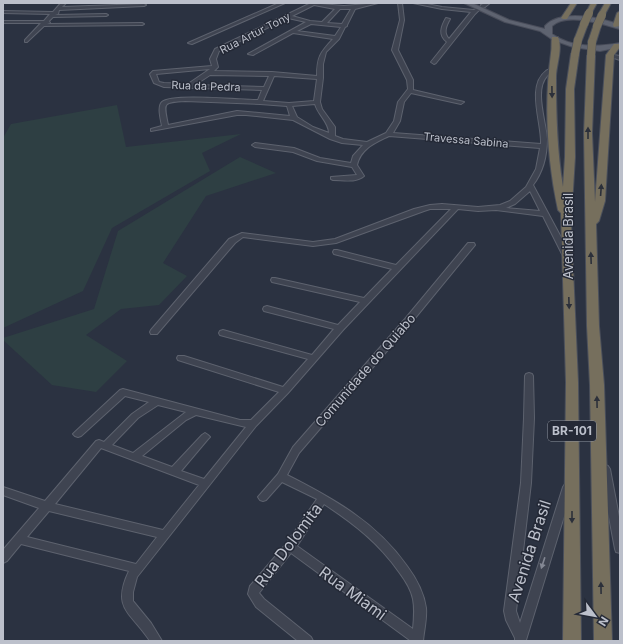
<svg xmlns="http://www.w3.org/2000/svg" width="623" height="644" viewBox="0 0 623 644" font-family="Inter,sans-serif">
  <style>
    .green { fill: #2e3f43 }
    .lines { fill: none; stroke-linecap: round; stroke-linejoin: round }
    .minor-casing { stroke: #5d626e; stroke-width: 2 }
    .major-casing { stroke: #494d5a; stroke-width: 2 }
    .highway-casing { stroke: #4a4f5b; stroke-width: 2 }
    .minor { fill: #3f4451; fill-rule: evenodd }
    .major { fill: #5e6370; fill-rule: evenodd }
    .highway { fill: #766f5d; fill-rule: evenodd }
    .highway-bridge-casing { stroke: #4a4f5b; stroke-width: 9; stroke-linecap: butt }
    .highway-bridge { stroke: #766f5d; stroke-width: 8 }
    .oneway { fill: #2c303a }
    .oneway2 { fill: #848894 }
    .labels { text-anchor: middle; stroke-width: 3; stroke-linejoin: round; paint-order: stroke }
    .far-street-label { font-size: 11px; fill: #bcc0cb; stroke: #242936 }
    .shield { fill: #242936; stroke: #8e939e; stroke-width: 1 }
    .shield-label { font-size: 12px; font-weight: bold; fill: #bcc0cb }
    .street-label { font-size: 13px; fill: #bcc0cb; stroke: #242936 }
    .near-street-label { font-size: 16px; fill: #bcc0cb; stroke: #242936 }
  </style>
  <rect width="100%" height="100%" fill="#2b3241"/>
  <!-- green -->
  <g class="green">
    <polygon points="117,105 126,147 241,134 202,153 210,171 112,228 83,291 3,328 3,138 11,124"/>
    <polygon points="240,157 276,173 206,196 163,263 187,276 159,305 121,309 86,335 127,361 96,392 52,385 3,340 3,338 94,309 118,231"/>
  </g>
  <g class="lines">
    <defs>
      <g id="minor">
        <polygon points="61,3 66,3 62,7 144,4 146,5 144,6 59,10 58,14 55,15 106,14 108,15 106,16 53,17 49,21 50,23 47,24 142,23 144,24 142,25 44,26 27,42 25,42 25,40 41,23 3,23 3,21 44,21 50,14 3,13 3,11 53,12"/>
        <polygon points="279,3 285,3 192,44 188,43"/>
        <path d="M309,3L344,6L378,3L355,9L347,25V26L345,27L339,39L326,52L323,64V78L320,102L322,109L335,127V136L343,139L367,142L386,133L394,121L398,102L408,89L407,80L392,50L400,20L398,3H402L404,20L398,50L413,80V90L464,102L461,104L411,93L404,102L400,121L393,133L541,144C542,123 526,86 546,71C549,69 550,68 554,68V70C552,72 548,74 547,76C534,90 546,121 547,139C547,155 543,172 533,185L571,256L570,258H564L543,216L496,210L478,211L458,209L343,330L288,393L256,426L137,577L133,592V601L151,623L162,641H150C131,612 111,609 129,571L21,544L7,561L3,563V550L39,508L3,495V487L45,501L96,441L99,440L104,442L132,414L149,402L125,396L81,436L78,437L75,436L73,434L75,432L120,390L123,389L240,420H251L279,392L178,360L177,358L178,356H184L283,387L308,359L220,335L219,333L220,331L223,330L312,355L334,329L264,311L263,309L264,307L267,306L338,325L360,302L272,282L271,280L272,278H275L364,298L392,269L334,254L333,252L334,250H337L396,265L451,209H430L424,211L336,243L313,246L243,237L235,243L157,334H151L150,332L151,330L229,239L242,233L313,242L335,239L414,209L430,205L442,204L478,207L500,205L510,201L526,187L536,169L540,148L389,136C375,143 361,148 357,165L364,176C356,183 343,180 333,180L331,179V177L357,175L352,167L317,161L293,152L255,147L252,145L255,143L294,148L320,158L351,163L353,156L363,145L342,143L330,139L293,120L246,115H237L151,131V129L162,126C161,120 157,107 162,102C171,93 242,100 258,100L262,90L164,87L154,83L150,74L153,71L212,66L210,59L215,49L309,4ZM314,5L335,9L322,22L310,21L292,16ZM340,9H351L342,24L327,23ZM288,18L306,22L248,54L253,55L293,33L333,39C320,53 317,57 317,76L272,72L214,71L218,67L216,59L219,51ZM311,24L341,27L335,36L297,31ZM210,69L188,84L164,83L159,82L156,74ZM210,75L269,76L264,87L195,85ZM274,76L317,79L314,101L289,103L263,101ZM185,101L260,104L287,106L290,116L237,111L168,125C164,104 161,102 185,101ZM315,104C318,115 329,122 329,133L313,127L297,117L292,106ZM530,191L540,211L506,208L515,204ZM158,405L186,412L133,453L112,445L138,418ZM196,415L246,427L204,479L181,471L208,439L210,437L208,435L205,433L202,435L172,467L142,456L186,420ZM101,448L199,485L163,530L55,504ZM49,511L157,537L136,564L27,537Z"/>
        <path d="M413,3H422L442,7L474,10L479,7L481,8L475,14L436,63L434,64L431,62L447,42C438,35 441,27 446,18L450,19C446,26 443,33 449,39L471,12L442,9Z"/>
        <polygon points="485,3 490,3 485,7 481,7 481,5"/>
        <polygon points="608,54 620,56 620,60 608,56"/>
        <path d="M468,243H474L475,245L411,323L299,453L287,475C334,499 376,522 407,566C416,578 424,593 426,608C427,619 424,630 423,641H411L291,553L259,593L264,599L311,637L313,641H298L256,607L248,594L250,586L286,544L317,499L282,482L266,500L263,501L260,500L258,497L278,474L293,447L405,319ZM324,504C353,523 379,543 399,572C405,580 411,589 413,599C415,609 414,619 413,629L297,546Z"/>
        <polygon points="529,373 532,374 533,376 534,418 531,483 516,611 520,623 563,487 565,484 568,483 571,484 573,487 526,640 515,641 515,638 506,620 504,611 521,483 524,418 525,376 526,374"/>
        <polygon points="605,465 608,466 610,469 620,522 620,553 616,552 615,549 600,469 602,466"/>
      </g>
      <path id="major" d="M464,3H472L509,20L545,29V26C560,9 601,17 620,25V29C602,24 567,12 552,26V34C572,48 597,47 620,43V47L600,51L573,47L553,40L540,31L505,22Z"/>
      <g id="highway">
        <polygon points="571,3 577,3 567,19 563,19 561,18"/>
        <polygon points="591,3 597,3 591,14 589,15 586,13"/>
        <polygon points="605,3 611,3 604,16 600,16 598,15"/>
        <polygon points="620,11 620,26 614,27 613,25 617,13"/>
        <polygon points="581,22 587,22 588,24 582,40 578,42 574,40"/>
        <polygon points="594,24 600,24 601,26 596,42 592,44 588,42"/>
        <path d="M552,37H558C563,49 556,65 556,77C556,114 557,151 563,187L565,157L566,89L571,54L575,52L579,54L574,89L575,157L571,222L578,382L581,641H563L566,382L561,213L558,210C547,159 544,104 551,53C552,48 551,42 552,37Z"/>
        <polygon points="614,44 620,44 620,47 614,55 605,201 599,221 596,224 599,326 604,385 612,641 594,641 590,385 587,326 584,133 587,56 591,54 595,56 592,133 595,202 606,55"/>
      </g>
    </defs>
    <!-- minor casing -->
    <use href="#minor" class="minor-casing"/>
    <!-- major casing -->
    <use href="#major" class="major-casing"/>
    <!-- highway casing -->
    <use href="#highway" class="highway-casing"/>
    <!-- minor -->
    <use href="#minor" class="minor"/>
    <!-- major -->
    <use href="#major" class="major"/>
    <!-- highway -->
    <use href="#highway" class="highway"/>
    <defs>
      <g id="highway-bridge">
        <polyline points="584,24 589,13"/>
        <polyline points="597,26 602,15"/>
        <polyline points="575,54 578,40"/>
        <polyline points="591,56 592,42"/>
      </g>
    </defs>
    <!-- highway-bridge casing -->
    <use href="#highway-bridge" class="highway-bridge-casing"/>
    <!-- highway-bridge -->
    <use href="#highway-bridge" class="highway-bridge"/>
  </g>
  <!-- one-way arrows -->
  <defs><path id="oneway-solid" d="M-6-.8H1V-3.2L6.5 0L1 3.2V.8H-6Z"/></defs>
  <g class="oneway">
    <use href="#oneway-solid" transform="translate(552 92) rotate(89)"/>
    <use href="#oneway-solid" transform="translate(588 133) rotate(-90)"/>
    <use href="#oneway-solid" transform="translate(601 190) rotate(-86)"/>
    <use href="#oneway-solid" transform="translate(591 258) rotate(-92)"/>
    <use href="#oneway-solid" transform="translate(569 303) rotate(88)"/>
    <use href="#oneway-solid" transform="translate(597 402) rotate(-91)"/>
    <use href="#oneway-solid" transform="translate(572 517) rotate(90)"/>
    <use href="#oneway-solid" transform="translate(601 588) rotate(-91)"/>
  </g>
  <use class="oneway2" href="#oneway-solid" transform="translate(543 563) rotate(108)"/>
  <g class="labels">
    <!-- far-street labels -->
    <g class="far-street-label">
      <text transform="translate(255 33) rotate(-27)" y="4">Rua Artur Tony</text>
      <text transform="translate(206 86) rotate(2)" y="4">Rua da Pedra</text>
      <text transform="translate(466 140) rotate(5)" y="4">Travessa Sabina</text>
    </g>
    <!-- shield labels -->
    <rect class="shield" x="548" y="421" width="48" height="20" rx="3"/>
    <g class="shield-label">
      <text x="572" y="435">BR-101</text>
    </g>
    <!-- street labels -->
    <g class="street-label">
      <text transform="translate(568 236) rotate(-90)" y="5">Avenida Brasil</text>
      <text transform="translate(365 370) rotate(-49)" y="5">Comunidade do Quiabo</text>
    </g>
    <!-- near-street labels -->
    <g class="near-street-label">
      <text transform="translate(288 545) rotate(-53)" y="6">Rua Dolomita</text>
      <text transform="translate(529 551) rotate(-72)" y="6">Avenida Brasil</text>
      <text transform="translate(353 593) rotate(36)" y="6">Rua Miami</text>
    </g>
  </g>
  <!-- border -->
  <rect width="623" height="644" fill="none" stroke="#bcc0cb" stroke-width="8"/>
  <!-- north arrow -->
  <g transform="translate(595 616) rotate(122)" stroke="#242936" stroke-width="3" paint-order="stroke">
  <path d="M0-3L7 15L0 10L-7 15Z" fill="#bcc0cb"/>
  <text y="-6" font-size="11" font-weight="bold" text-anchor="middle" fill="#bcc0cb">N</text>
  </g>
</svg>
